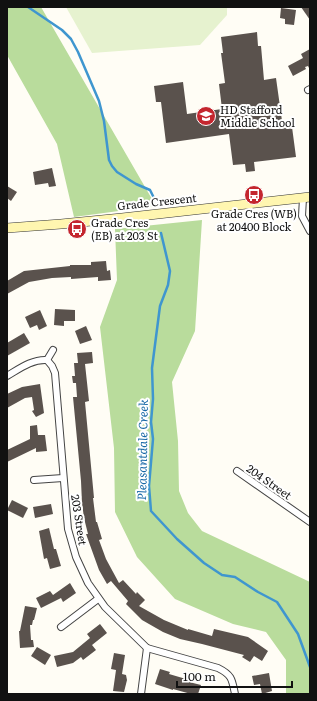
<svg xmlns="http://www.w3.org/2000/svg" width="317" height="701" viewBox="0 0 317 701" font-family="Literata,serif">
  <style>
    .forest { fill: #b9dc9c }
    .pitch { fill: #e6f2cf }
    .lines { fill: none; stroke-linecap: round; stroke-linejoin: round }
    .stream { stroke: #3f96cf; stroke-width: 2.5 }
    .building { fill: #5a524d }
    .street-casing { stroke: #444; stroke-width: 8 }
    .secondary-casing { stroke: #333; stroke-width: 10 }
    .street { stroke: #fff; stroke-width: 6 }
    .secondary { stroke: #fff6b0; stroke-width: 9 }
    .labels { text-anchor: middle; stroke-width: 4; stroke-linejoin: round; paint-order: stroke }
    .poi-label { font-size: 11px; fill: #111; stroke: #fff; text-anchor: start }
    .street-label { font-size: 11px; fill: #111; stroke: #fff }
    .water-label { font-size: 12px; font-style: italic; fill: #1768a6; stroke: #fff }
  </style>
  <rect width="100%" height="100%" fill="#fffdf5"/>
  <!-- forest -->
  <g class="forest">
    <polygon points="7,7 41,7 156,206 74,217 57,144 7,55"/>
    <polygon points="202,220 195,331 172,382 178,441 179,491 188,513 202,531 310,582 310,694 286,694 286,660 266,632 233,624 175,599 137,557 115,512 114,448 100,327 117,280 115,229"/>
  </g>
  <!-- pitch -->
  <polygon class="pitch" points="66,7 227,7 227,15 200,45 92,53"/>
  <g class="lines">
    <!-- stream -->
    <g class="stream">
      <polyline points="28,7 62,30 71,39 78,52 99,101 104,121 109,160 112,166 117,172 136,184 150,190 155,200"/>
      <polyline points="161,233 170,271 168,285 160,306 152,368 153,399 151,422 153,439 149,486 151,511 177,539 204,563 222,575 235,577 258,592 277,602 298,634 310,667"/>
    </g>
  </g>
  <!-- building -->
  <g class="building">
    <polygon points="301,7 310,7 310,20"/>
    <polygon points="281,8 296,10 294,25 285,24 285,19 280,18"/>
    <polygon points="257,32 258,46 261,46 264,80 276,78 283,128 292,127 296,157 254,162 255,171 246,172 245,164 233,165 229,134 166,143 161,102 156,102 154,86 183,82 187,114 222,109 219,84 225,83 221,53 223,53 221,37"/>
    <polygon points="310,49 310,70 308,66 305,67 306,69 293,76 288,66 303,58 301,54"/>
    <polygon points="52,168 56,186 49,187 48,183 35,185 33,172"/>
    <polygon points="7,186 17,192 11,201 7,198"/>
    <polygon points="106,261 107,271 110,270 111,280 98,281 98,277 71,279 71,277 52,278 29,282 7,294 7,281 24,271 70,266 70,265 91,265 91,262"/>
    <polygon points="55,309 75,310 75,321 64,321 64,326 54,325"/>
    <polygon points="40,310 47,326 39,330 37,325 30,328 25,317"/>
    <polygon points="86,326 92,340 80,344 75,331"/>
    <polygon points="24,333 30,343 7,356 7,343"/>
    <polygon points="92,352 93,363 85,364 89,401 85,402 94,498 93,498 96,522 97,522 102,539 99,540 106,559 119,583 123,580 136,594 137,592 145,600 139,606 164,620 188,630 188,629 212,636 214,629 248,637 268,651 262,661 254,656 250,662 242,657 244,655 202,644 180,639 163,632 142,620 126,604 128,601 111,581 107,584 99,570 86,534 88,534 84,518 82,503 81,481 73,397 77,397 76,383 73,383 72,376 75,376 74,363 78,363 77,353"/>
    <polygon points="40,384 44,413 36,417 32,411 34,410 32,397 25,398 7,408 7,394 22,387"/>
    <polygon points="37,425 38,435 45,435 47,451 36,452 36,448 7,462 7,450 30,439 30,426"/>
    <polygon points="12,500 28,508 23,518 7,510"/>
    <polygon points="51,504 53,514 35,518 33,507"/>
    <polygon points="49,528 54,549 56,549 61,566 50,569 47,558 44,559 39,531"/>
    <polygon points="70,583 76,593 63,602 61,598 41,608 36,598 50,591 53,595"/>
    <polygon points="25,606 37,608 34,620 33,620 32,625 30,625 31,640 33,640 34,647 20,648 19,631 20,631"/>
    <polygon points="100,624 107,633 92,645 96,650 83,660 81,657 73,663 57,667 54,656 73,652 90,638 87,634"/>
    <polygon points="37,647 51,655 45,665 31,656"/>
    <polygon points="114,653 125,655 122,674 126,675 127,680 124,692 113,691 116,670 111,669"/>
    <polygon points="160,669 170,672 169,674 186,679 185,681 201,685 198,694 191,694 173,689 173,690 155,684"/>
    <polygon points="269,673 272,691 262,694 260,684 254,685 252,676"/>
  </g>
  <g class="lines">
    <defs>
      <g id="street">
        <polyline points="308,90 310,89"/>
        <polyline points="303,198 302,216 310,231"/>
        <path d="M47,360L52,366L55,373L68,529L76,557L88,583L105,607L147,648L218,668C232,675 232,679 235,694"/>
        <polyline points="47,360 53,350"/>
        <path d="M7,376C19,369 32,359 47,360"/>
        <polyline points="237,471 310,522"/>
        <polyline points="34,480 63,478"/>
        <polyline points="61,627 98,599"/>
        <polyline points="141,694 147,648"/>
      </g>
      <polyline id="secondary" points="7,228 61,224 122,218 310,197"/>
    </defs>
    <!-- street casing -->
    <use href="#street" class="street-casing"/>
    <!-- secondary casing -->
    <use href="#secondary" class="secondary-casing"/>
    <!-- street -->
    <use href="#street" class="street"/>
    <!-- secondary -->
    <use href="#secondary" class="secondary"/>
  </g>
  <!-- icons -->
  <defs>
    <symbol id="school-disc" viewBox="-11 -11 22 22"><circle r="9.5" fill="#c4262e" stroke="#fff"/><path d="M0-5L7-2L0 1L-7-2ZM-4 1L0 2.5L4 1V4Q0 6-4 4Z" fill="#fff"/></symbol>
    <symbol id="bus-disc" viewBox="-11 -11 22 22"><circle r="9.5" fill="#c4262e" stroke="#fff"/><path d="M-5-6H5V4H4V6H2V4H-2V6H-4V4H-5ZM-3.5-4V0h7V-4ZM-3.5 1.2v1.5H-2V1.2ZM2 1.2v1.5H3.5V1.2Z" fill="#fff"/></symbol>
  </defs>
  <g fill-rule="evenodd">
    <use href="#school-disc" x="195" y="105" width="22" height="22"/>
    <use href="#bus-disc" x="243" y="184" width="22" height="22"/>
    <use href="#bus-disc" x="66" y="218" width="22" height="22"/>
  </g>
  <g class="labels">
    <!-- poi labels -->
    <g class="poi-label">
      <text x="220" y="114">HD Stafford<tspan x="220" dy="13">Middle School</tspan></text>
      <text x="254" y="218" text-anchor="middle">Grade Cres (WB)<tspan x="254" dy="13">at 20400 Block</tspan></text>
      <text x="91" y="227">Grade Cres<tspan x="91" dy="13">(EB) at 203 St</tspan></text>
    </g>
    <!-- street labels -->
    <g class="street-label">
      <text transform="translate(157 202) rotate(-6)" y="4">Grade Crescent</text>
      <text transform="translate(269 482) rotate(35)" y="4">204 Street</text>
      <text transform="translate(79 520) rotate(81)" y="4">203 Street</text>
    </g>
    <!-- water labels -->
    <g class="water-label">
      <text transform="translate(143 450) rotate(-89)" y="4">Pleasantdale Creek</text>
    </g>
  </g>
  <!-- border -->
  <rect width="317" height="701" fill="none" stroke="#111111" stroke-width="16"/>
  <!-- scale -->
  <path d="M177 681v6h115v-6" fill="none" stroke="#111111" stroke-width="2"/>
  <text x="183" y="681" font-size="12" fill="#111111" stroke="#ffffff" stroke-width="3" paint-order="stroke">100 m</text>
</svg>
